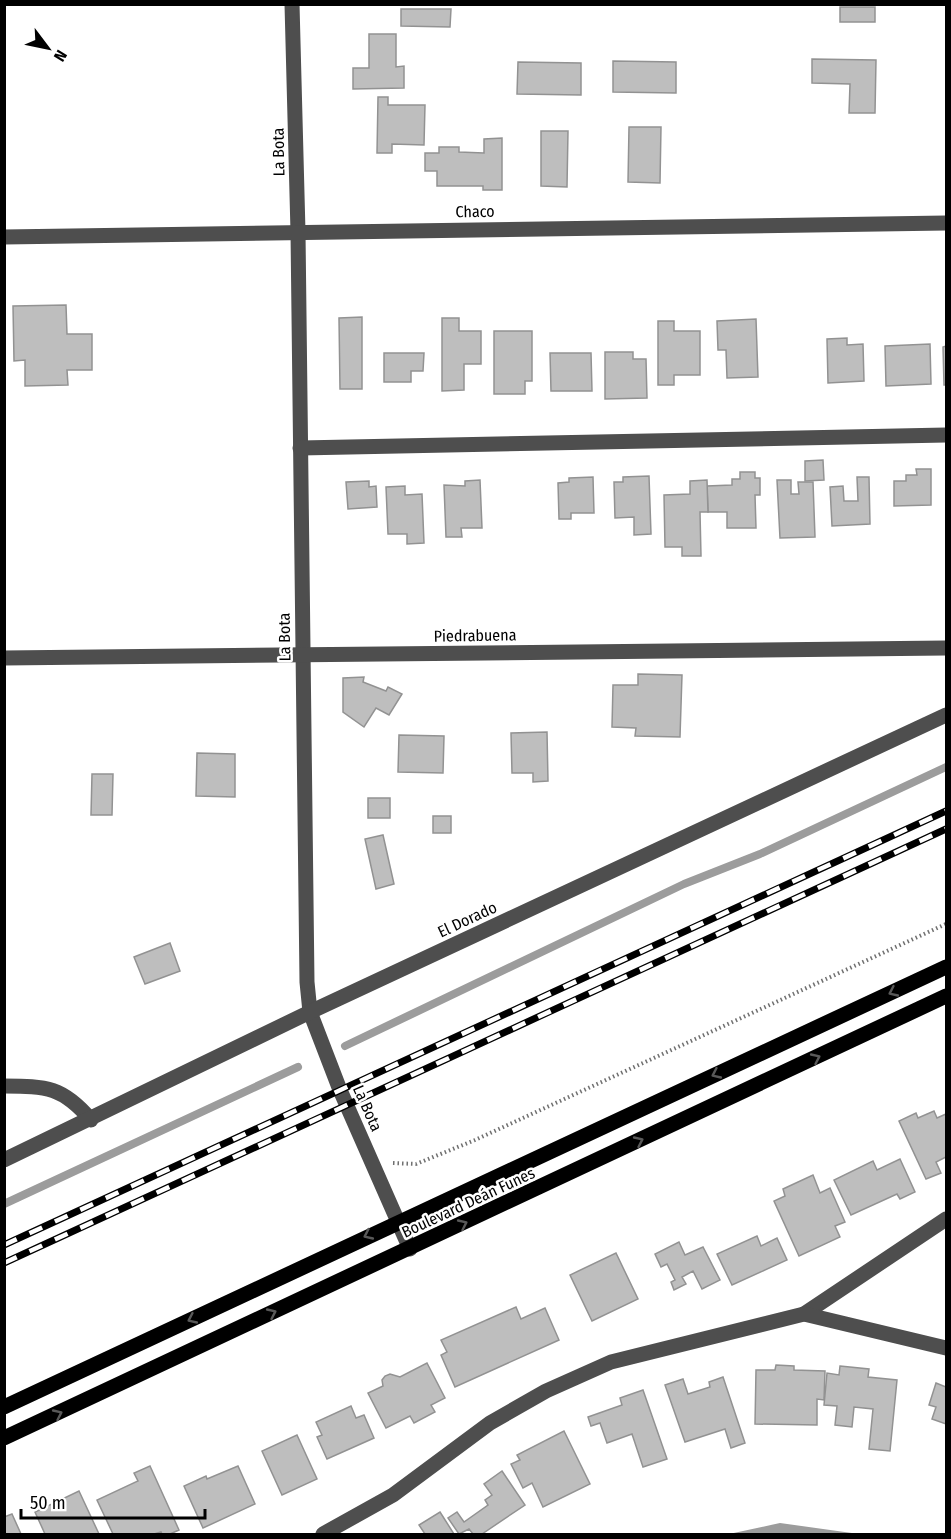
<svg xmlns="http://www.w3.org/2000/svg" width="951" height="1539" viewBox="0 0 951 1539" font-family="'Fira Sans Condensed',sans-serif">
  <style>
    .water { fill: #9c9c9c }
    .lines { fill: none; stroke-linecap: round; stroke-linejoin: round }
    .stream { stroke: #9c9c9c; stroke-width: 8 }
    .building { fill: #bebebe; stroke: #929292; stroke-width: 1.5 }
    .path { stroke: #707070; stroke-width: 4; stroke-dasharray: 1.5 3; stroke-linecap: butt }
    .minor { stroke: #4e4e4e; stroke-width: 15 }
    .major { stroke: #000; stroke-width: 15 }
    .rail-casing { stroke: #000; stroke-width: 7 }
    .rail { stroke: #fff; stroke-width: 4.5; stroke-dasharray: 14; stroke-linecap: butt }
    .oneway { stroke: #595959 }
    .labels { text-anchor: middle; stroke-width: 5; stroke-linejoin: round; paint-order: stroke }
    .street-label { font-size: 16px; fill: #000; stroke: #fff }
  </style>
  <rect width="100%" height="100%" fill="#fff"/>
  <!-- water -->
  <polygon class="water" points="780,1523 859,1534 729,1534"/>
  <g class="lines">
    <!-- stream -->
    <g class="stream">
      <polyline points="345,1046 684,884 760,854 946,767"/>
      <polyline points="4,1204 298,1067"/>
    </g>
  </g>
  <!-- building -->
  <g class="building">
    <rect x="840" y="7" width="35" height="15"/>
    <polygon points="401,9 451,9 450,27 401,26"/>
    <polygon points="369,34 396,34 396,67 404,66 404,88 353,89 353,68 369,68"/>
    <polygon points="812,59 876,60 875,113 849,113 850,84 812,83"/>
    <polygon points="613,61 676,62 676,93 613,92"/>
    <polygon points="518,62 581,63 581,95 517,94"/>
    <polygon points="378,97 388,97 388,105 425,105 424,145 392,144 392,153 377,153"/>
    <polygon points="629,127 661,127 660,183 628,182"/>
    <polygon points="541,131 568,131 567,187 541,186"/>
    <polygon points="502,138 502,190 483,190 483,186 437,186 437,171 425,171 425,153 439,153 439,147 459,147 459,152 484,153 484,139"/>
    <polygon points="66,305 67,334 92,334 92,370 67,370 68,385 25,386 25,360 14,361 13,306"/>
    <polygon points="362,317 362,389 340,389 339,318"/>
    <polygon points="442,318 459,318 459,331 481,331 481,364 464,364 464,390 442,391"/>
    <polygon points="756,319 758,377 727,378 726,350 718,350 717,321"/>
    <polygon points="658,321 674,321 674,331 700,331 700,375 674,375 674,385 658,385"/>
    <polygon points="494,331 532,331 532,381 525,381 525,394 494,394"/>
    <polygon points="847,338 847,345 863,344 864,381 828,383 827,339"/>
    <polygon points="930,344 931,384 886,386 885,346"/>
    <polygon points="946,346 946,385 944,385 943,347"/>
    <polygon points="605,352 633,352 633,359 646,359 647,398 605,399"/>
    <polygon points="384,353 424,353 423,371 411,371 411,382 384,382"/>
    <polygon points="550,353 591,353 592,391 551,391"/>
    <polygon points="823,460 824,480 805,481 805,461"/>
    <polygon points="916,469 931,469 931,505 894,506 894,481 906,481 906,475 917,475"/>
    <polygon points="740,472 755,472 755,478 760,478 760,495 755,495 756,528 727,528 727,512 708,512 707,486 732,485 732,479 740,479"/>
    <polygon points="649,476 651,534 634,535 634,517 615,518 614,482 623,482 623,477"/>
    <polygon points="593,477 594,513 571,513 571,519 559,519 558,483 569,482 569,478"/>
    <polygon points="857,477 869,477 870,524 832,526 830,487 843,486 844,501 858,501"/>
    <polygon points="480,480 482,528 461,528 462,537 446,537 444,485 465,486 465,481"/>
    <polygon points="707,480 708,512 700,512 701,556 682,556 682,547 665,547 664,495 690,494 690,481"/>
    <polygon points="777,480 791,480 791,494 799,494 798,482 813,482 815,537 780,538"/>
    <polygon points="369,481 369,487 376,486 377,507 348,509 346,482"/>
    <polygon points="405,486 405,495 422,494 424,543 407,544 407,534 388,534 386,487"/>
    <polygon points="638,674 682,675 680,737 635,736 636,728 612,727 613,685 638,685"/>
    <polygon points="364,677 363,682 386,691 388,687 402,694 389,715 376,708 364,727 343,712 343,678"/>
    <polygon points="547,732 548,781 533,782 533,773 512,773 511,733"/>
    <polygon points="399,735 444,736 443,773 398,772"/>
    <polygon points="197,753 235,754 235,797 196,796"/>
    <polygon points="92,774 113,774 112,815 91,815"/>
    <rect x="368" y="798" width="22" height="20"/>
    <rect x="433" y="816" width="18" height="17"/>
    <polygon points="383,835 394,884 376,889 365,839"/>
    <polygon points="170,943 180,971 145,984 134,957"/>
    <polygon points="934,1111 937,1118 946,1114 946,1157 936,1162 941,1173 926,1179 899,1121 916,1113 918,1118"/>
    <polygon points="900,1159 915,1192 900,1199 897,1194 851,1215 834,1180 873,1161 877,1170"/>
    <polygon points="813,1175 820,1193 830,1188 845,1222 835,1226 840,1237 799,1256 774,1201 785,1196 783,1189"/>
    <polygon points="757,1236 761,1246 777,1238 787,1260 732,1285 717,1254"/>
    <polygon points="679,1242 685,1255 703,1247 720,1280 702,1289 693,1271 682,1277 686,1284 674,1290 671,1282 675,1280 667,1264 661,1267 655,1254"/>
    <polygon points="616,1253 638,1299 592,1321 570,1275"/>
    <polygon points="516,1307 521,1319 545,1308 559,1340 455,1387 441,1355 447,1352 441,1340"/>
    <polygon points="427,1363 445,1398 431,1405 435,1412 414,1423 410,1416 386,1428 368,1393 383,1386 382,1380 385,1376 390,1374 400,1377"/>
    <polygon points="776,1365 794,1366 794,1370 825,1371 824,1400 817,1399 817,1425 755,1424 756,1370 775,1370"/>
    <polygon points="840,1366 869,1369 868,1377 897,1380 890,1451 869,1449 873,1409 854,1407 852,1427 835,1425 837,1406 824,1405 827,1373 839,1375"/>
    <polygon points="723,1377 745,1443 731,1448 725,1429 685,1442 665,1385 683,1379 688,1394 710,1387 709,1382"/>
    <polygon points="936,1383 946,1387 946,1424 932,1419 936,1407 929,1405"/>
    <polygon points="643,1390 667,1459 643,1467 632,1434 607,1443 600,1423 591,1426 588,1417 622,1405 620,1398"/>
    <polygon points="351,1406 356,1418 364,1415 374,1438 327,1459 317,1437 322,1435 316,1422"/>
    <polygon points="564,1431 590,1484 543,1507 532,1483 523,1488 511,1464 520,1460 517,1455"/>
    <polygon points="297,1435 317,1479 282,1495 262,1451"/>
    <polygon points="150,1466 179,1530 170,1534 162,1534 161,1532 154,1534 113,1534 97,1500 138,1481 134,1473"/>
    <polygon points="238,1466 255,1504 203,1528 184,1486 206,1476 207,1479"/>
    <polygon points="502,1471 525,1505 482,1534 473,1534 469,1529 459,1534 448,1518 457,1512 464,1522 488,1505 485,1500 492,1495 484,1484"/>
    <polygon points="79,1491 99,1534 45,1534 35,1512"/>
    <polygon points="440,1512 454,1534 425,1534 419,1525"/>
    <polygon points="12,1514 21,1534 4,1534 4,1517"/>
  </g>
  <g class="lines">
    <!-- path -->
    <polyline class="path" points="393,1163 416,1164 475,1140 946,924"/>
    <!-- minor -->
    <g class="minor">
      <polyline points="292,4 298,232 307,982 310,1012 340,1090 410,1249"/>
      <polyline points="4,237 946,223"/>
      <polyline points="300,448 946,435"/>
      <polyline points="4,658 946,648"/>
      <path d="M4,1086C47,1086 63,1087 91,1120"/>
      <polyline points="4,1160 310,1012 946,715"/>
      <polyline points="804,1314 946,1219"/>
      <polyline points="323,1534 393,1495 490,1423 546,1391 611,1362 804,1314 946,1348"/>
    </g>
    <!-- major -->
    <g class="major">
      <polyline points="4,1407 946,967"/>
      <polyline points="4,1438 946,996"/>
    </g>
    <defs>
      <g id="rail">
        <polyline points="4,1245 946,811"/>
        <polyline points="4,1263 946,829"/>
      </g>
    </defs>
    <!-- rail casing -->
    <use href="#rail" class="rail-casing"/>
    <!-- rail -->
    <use href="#rail" class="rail"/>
  </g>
  <!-- one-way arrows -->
  <defs><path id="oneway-chevron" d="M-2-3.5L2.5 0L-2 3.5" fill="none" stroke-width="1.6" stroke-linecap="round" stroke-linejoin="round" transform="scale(1.5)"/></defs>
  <g class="oneway">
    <use href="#oneway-chevron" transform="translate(893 992) rotate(155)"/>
    <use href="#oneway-chevron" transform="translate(816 1058) rotate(-25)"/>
    <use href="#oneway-chevron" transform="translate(716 1074) rotate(155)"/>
    <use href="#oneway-chevron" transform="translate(639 1141) rotate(-25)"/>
    <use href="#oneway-chevron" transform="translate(463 1224) rotate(-25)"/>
    <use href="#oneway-chevron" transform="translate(368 1235) rotate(155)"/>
    <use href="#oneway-chevron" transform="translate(272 1313) rotate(-25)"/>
    <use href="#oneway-chevron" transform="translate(192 1319) rotate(155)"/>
    <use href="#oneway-chevron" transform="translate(58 1414) rotate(-25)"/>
  </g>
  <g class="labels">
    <!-- street labels -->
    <g class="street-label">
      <text transform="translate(278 152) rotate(-91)" y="6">La Bota</text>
      <text transform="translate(475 211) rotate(-1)" y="6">Chaco</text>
      <text transform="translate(475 635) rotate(-1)" y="6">Piedrabuena</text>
      <text transform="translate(284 637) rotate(-91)" y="6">La Bota</text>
      <text transform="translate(467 919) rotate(-25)" y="6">El Dorado</text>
      <text transform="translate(368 1108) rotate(66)" y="6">La Bota</text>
      <text transform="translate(468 1202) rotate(-25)" y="6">Boulevard Deán Funes</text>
    </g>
  </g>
  <!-- border -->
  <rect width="951" height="1539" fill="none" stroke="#000000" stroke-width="12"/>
  <!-- north arrow -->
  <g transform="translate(48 48) rotate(122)" stroke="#ffffff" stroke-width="4.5" paint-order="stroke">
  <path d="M0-4.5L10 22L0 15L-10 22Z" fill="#000000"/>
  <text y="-9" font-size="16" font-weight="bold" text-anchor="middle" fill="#000000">N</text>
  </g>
  <!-- scale -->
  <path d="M21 1509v9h184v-9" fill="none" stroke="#000000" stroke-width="3"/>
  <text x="30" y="1509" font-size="18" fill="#000000" stroke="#ffffff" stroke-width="4.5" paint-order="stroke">50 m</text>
</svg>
